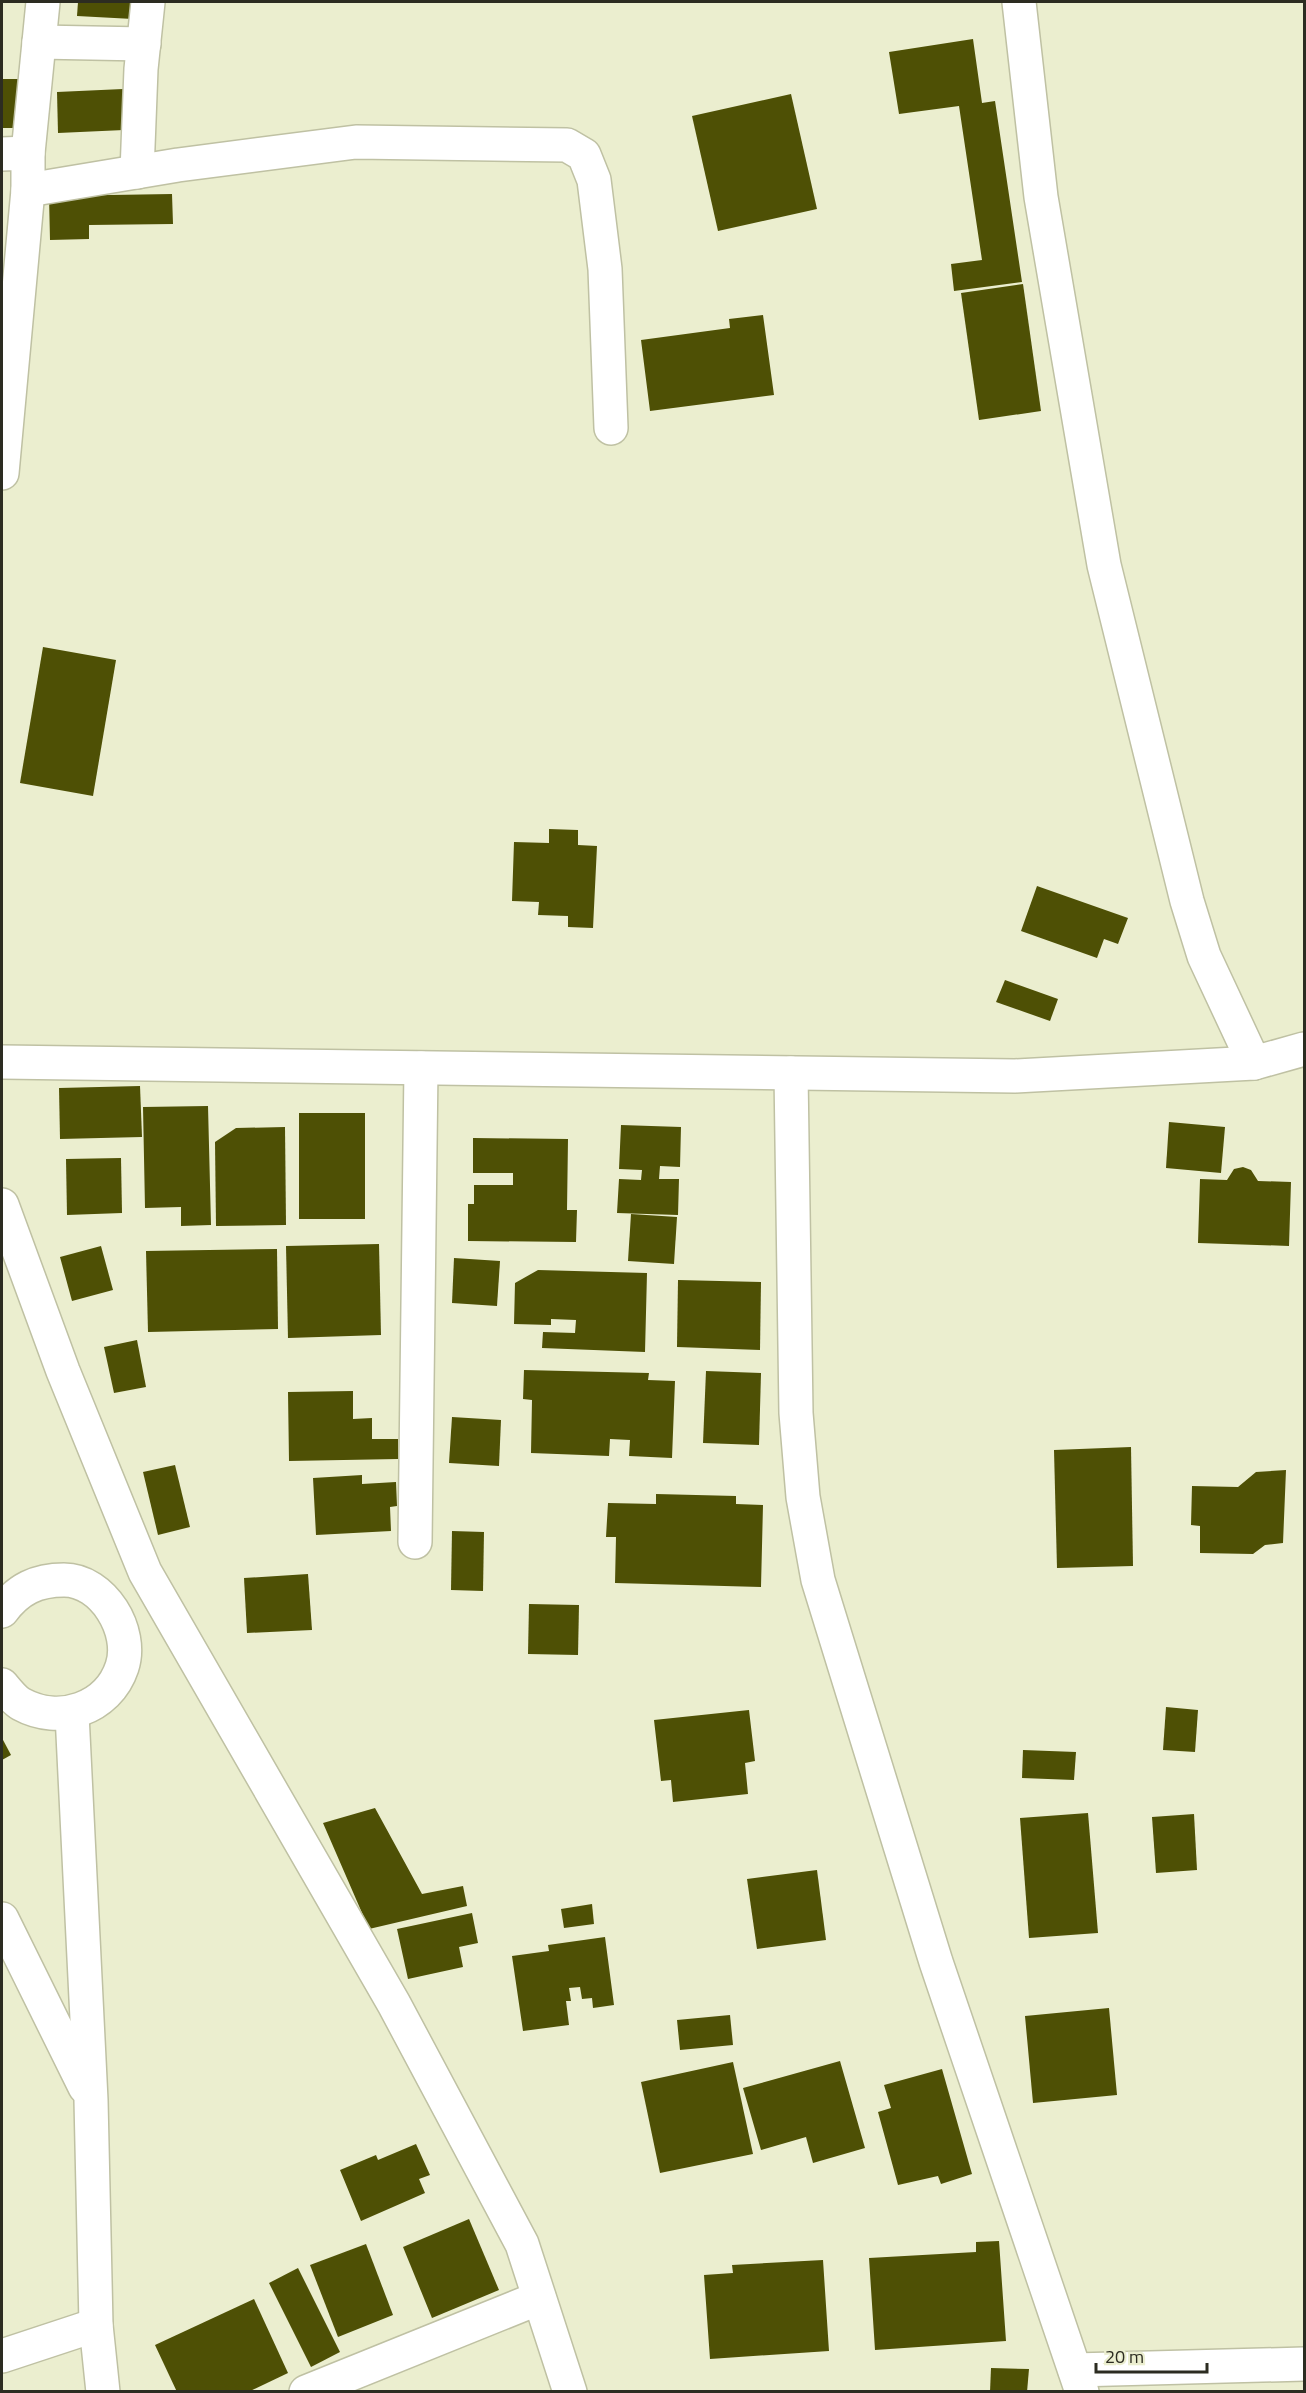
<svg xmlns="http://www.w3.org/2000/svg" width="1306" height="2393" viewBox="0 0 1306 2393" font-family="'Titillium Web',sans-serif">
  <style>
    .building { fill: #4e5005 }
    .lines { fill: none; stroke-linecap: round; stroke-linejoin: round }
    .street-casing { stroke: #bfc1a3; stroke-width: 36 }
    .street { stroke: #fff; stroke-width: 33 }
  </style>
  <rect width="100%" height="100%" fill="#ebeecf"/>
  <!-- building -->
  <g class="building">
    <polygon points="78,2 134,2 133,19 77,16"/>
    <polygon points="973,39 982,103 995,101 1022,282 954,291 951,264 982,260 959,106 899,114 889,52"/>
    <polygon points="2,79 25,79 24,128 2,128"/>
    <polygon points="123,89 124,130 58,133 57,92"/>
    <polygon points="791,94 817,209 718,231 692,116"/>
    <polygon points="172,194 173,224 89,225 89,239 50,240 49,196"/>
    <polygon points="1023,284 1041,411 979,420 961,293"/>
    <polygon points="763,315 774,395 650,411 641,340 730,328 729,319"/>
    <polygon points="43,647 116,660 93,796 20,783"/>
    <polygon points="549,829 578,830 578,845 597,846 593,928 568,927 568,916 538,915 539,902 512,901 514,842 549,843"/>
    <polygon points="1037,886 1128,918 1118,944 1104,939 1097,958 1021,931"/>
    <polygon points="1005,980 1058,999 1050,1021 996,1002"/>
    <polygon points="140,1086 142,1137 60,1139 59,1088"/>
    <polygon points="208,1106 211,1225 181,1226 181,1207 145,1208 143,1107"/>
    <rect x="299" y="1113" width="66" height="106"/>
    <polygon points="1169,1122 1225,1127 1221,1173 1166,1168"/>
    <polygon points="621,1125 681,1127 680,1167 660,1166 659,1179 679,1179 678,1215 617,1213 619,1179 641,1180 642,1170 619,1169"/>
    <polygon points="285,1127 286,1225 216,1226 215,1142 236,1128"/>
    <polygon points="473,1138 568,1139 567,1210 577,1210 576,1242 468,1241 468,1204 474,1204 474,1185 513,1185 513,1173 473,1173"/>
    <polygon points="121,1158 122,1213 67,1215 66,1159"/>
    <polygon points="1243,1167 1251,1170 1258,1181 1291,1182 1289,1246 1198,1243 1200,1179 1227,1180 1234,1169"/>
    <polygon points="631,1214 677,1217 674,1264 628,1261"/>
    <polygon points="379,1244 381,1335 288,1338 286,1246"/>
    <polygon points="101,1246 113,1290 72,1301 60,1257"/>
    <polygon points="277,1249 278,1329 148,1332 146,1251"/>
    <polygon points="454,1258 500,1261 497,1306 452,1303"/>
    <polygon points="538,1270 647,1273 645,1352 542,1348 543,1332 575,1333 576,1320 551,1319 551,1325 514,1324 515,1283"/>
    <polygon points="678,1280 761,1282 760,1350 677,1347"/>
    <polygon points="137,1340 146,1387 114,1393 104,1347"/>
    <polygon points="524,1370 649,1373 648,1380 675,1381 672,1458 629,1456 630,1440 610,1439 609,1456 531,1453 532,1400 523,1399"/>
    <polygon points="706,1371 761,1373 759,1445 703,1443"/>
    <polygon points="353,1391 353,1419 372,1418 372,1439 398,1439 398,1459 289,1461 288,1392"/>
    <polygon points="452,1417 501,1420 499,1466 449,1463"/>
    <polygon points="1131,1447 1133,1566 1057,1568 1054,1450"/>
    <polygon points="175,1465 190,1527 158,1535 143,1472"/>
    <polygon points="1286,1470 1283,1543 1265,1545 1253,1554 1200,1553 1200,1526 1191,1525 1192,1486 1238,1487 1256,1472"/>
    <polygon points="362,1475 362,1484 396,1482 397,1506 390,1507 391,1531 316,1535 313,1478"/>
    <polygon points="656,1494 736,1496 736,1504 763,1505 761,1587 615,1583 616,1537 606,1537 608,1503 656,1504"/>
    <polygon points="452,1531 484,1532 483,1591 451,1590"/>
    <polygon points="308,1574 312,1630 247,1633 244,1578"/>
    <polygon points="529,1604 579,1605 578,1655 528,1654"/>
    <polygon points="1166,1707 1198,1710 1195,1752 1163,1750"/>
    <polygon points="749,1710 755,1761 745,1763 748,1794 673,1802 671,1780 661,1781 654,1720"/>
    <polygon points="2,1738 11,1755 2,1760"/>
    <polygon points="1023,1750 1076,1752 1074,1780 1022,1778"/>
    <polygon points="375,1808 422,1894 463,1886 467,1906 369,1929 323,1823"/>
    <polygon points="1088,1813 1098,1933 1029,1938 1020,1818"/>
    <polygon points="1194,1814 1197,1870 1156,1873 1152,1817"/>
    <polygon points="817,1870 826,1940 757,1949 747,1879"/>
    <polygon points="592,1904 594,1924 564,1928 561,1909"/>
    <polygon points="472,1913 478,1943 459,1947 463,1967 408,1979 397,1929"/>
    <polygon points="605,1937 614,2005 593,2008 592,1998 582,1999 580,1987 569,1988 571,2001 566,2001 569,2025 523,2031 512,1956 549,1951 548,1945"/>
    <polygon points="1109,2008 1117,2095 1033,2103 1025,2016"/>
    <polygon points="730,2015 733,2045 680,2050 677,2020"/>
    <polygon points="840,2061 865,2148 813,2163 806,2137 761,2150 743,2088"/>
    <polygon points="733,2062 753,2154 660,2173 641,2082"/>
    <polygon points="942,2069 972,2174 941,2184 938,2176 898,2185 878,2112 891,2108 884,2085"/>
    <polygon points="416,2144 430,2175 419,2179 425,2193 361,2221 340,2170 376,2155 378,2160"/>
    <polygon points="469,2219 499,2290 432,2318 403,2247"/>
    <polygon points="999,2241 1006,2341 875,2350 869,2258 976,2252 976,2242"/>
    <polygon points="366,2244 393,2315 338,2337 310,2265"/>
    <polygon points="823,2260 829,2351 710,2359 704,2275 733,2273 732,2265"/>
    <polygon points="298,2268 340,2352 311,2367 269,2283"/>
    <polygon points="254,2299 288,2373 248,2392 177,2392 155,2345"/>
    <polygon points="991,2368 1029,2369 1027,2392 990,2392"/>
  </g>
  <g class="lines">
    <defs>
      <g id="street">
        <polyline points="1019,2 1041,197 1104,565 1187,901 1204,956 1254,1063"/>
        <polyline points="39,42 144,44"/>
        <polyline points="28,153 43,2"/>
        <polyline points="2,154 28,153 28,190 2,473"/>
        <polyline points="137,172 141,69 148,2"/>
        <polyline points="28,190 178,165 356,142 567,145 584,155 594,180 605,269 611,428"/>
        <polyline points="2,1062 1015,1076 1254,1063 1304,1049"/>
        <polyline points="791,1073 796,1413 803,1497 818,1580 936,1962 1082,2392"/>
        <polyline points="2,1205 63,1371 145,1572 394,2004 522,2244 570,2392"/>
        <polyline points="415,1542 421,1068"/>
        <path d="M2,1611C18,1589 37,1580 64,1580C103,1580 134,1631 122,1667C108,1709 59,1725 21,1704C14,1700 7,1691 2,1685"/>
        <polyline points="72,1714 91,2100 96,2325 103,2392"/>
        <polyline points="2,1919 85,2087"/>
        <polyline points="2,2356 96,2325"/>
        <polyline points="1075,2370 1304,2364"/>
        <polyline points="306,2392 539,2298"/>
      </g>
    </defs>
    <!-- street casing -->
    <use href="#street" class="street-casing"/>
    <!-- street -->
    <use href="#street" class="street"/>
  </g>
  <!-- border -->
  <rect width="1306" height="2393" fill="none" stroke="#2c2c21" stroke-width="6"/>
  <!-- scale -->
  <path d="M1096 2363v9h111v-9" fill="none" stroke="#2c2c21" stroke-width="3"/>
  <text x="1105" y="2363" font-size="18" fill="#2c2c21" stroke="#ebeecf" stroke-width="4.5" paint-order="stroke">20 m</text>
</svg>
